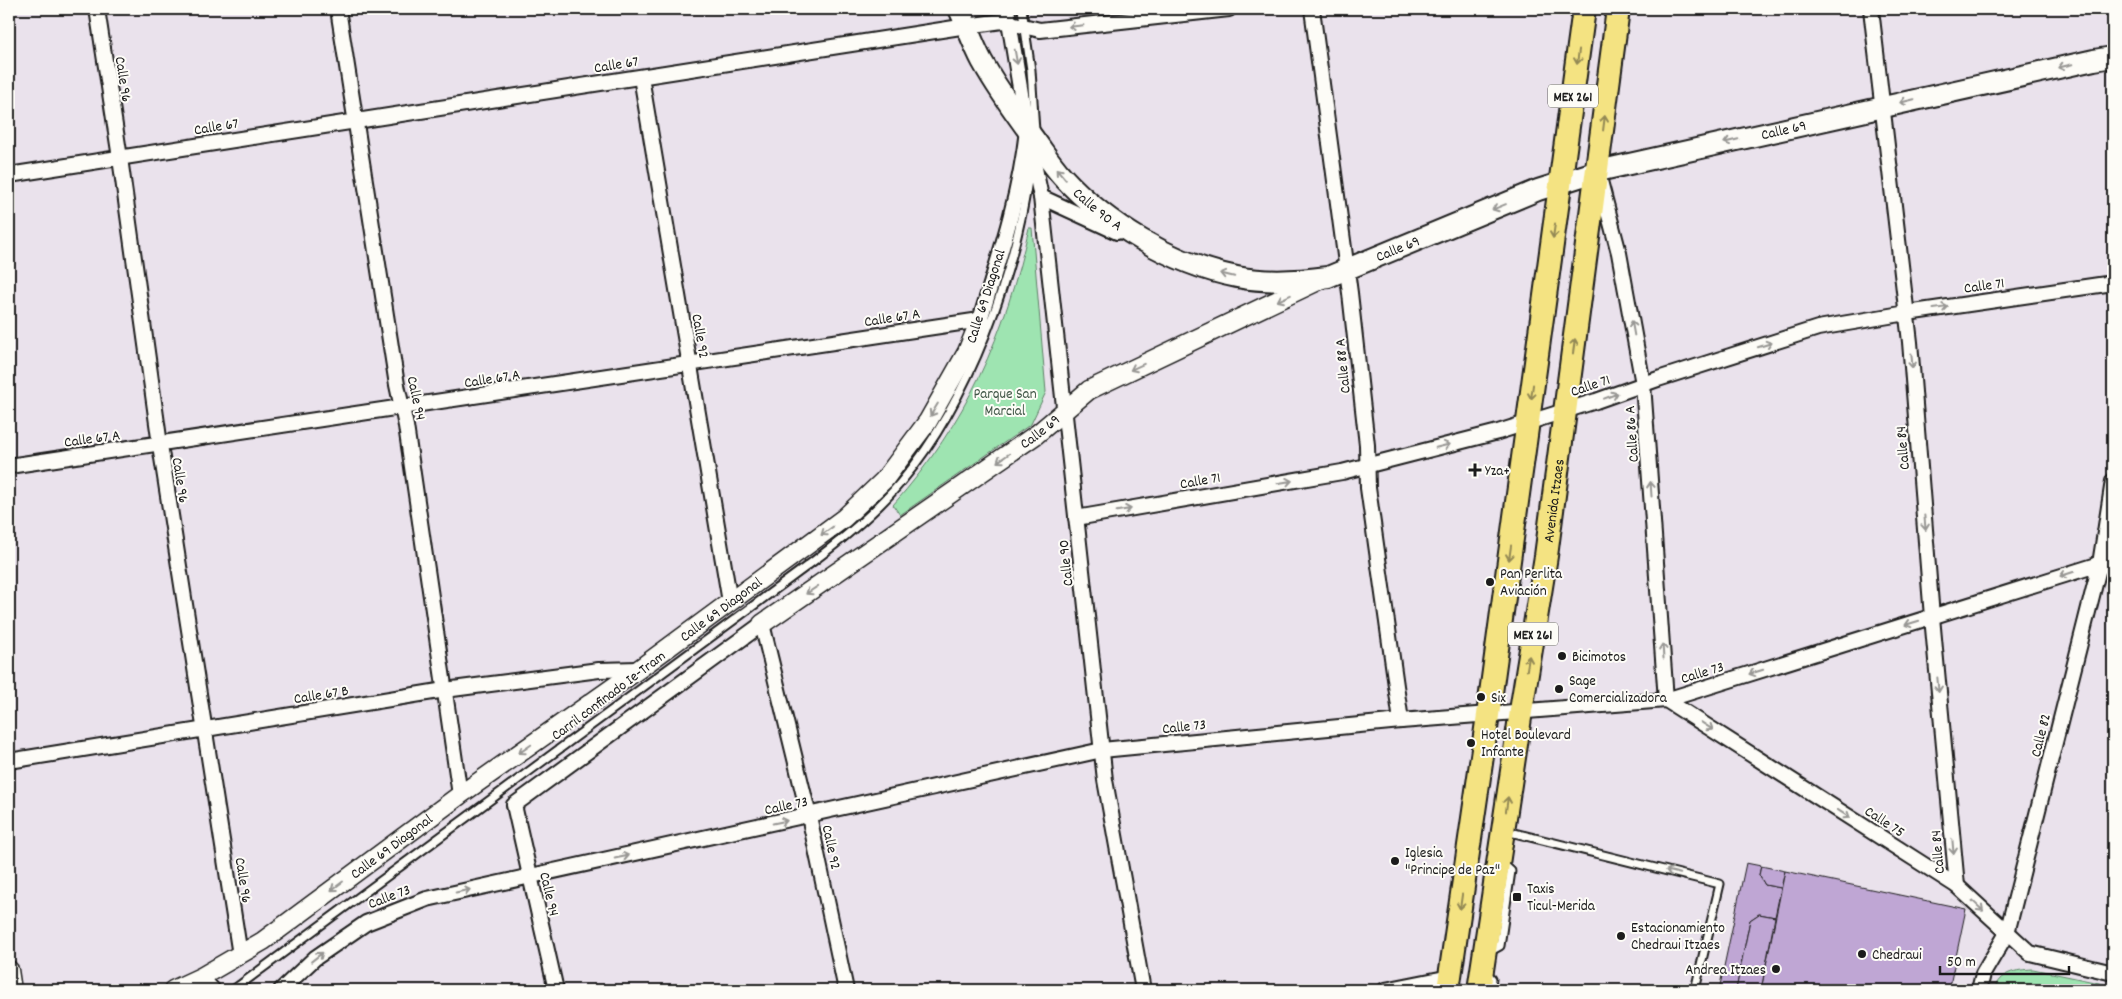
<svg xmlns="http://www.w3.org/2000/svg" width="2122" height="999" viewBox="0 0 2122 999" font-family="Dekko,sans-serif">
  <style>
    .green { fill: #9ee4b1; stroke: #5d8066 }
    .building { fill: #bfa6d4; stroke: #1c1c1c }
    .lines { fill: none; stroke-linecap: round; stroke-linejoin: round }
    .service-casing { stroke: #1c1c1c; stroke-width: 11 }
    .minor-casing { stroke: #1c1c1c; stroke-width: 18 }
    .tertiary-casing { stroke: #1c1c1c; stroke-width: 21 }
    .secondary-casing { stroke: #1c1c1c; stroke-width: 24 }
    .primary-casing { stroke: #1c1c1c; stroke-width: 26 }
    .service { stroke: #fdfcf7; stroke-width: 7 }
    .minor { stroke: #fdfcf7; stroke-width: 14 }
    .tertiary { stroke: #fdfcf7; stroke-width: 18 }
    .secondary { stroke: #fdfcf7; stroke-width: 20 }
    .primary { stroke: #f4e382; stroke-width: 22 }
    .oneway { stroke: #989794 }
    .oneway2 { stroke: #938954 }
    .poi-dot { fill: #1c1c1c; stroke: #fdfcf7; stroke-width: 2 }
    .labels { text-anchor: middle; stroke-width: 4; stroke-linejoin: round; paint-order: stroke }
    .shield { fill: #fdfcf7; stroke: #605f5e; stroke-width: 1 }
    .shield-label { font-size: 14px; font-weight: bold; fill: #1c1c1c }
    .street-label { font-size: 15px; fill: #1c1c1c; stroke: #fdfcf7 }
    .park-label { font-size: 15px; fill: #435849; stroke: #fdfcf7 }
    .poi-label { font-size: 15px; fill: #1c1c1c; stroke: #fdfcf7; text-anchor: start }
  </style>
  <rect width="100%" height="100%" fill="#eae2ec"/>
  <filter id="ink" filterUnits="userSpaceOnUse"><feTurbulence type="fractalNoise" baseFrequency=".02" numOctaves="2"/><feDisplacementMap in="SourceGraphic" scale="10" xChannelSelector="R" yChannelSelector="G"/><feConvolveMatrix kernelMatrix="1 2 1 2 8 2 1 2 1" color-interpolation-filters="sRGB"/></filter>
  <g filter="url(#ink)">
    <!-- green -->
    <g class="green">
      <path d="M1029,228H1032L1046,392L1031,424L900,515L893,505C967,422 1005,335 1029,228Z"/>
      <path d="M2033,969L2113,986V990H1994C1999,972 2016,970 2033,969Z"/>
    </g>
    <!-- building -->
    <g class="building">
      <polygon points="1746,863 1761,866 1759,875 1765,885 1781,888 1775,917 1759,914 1750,920 1736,990 1719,990"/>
      <polygon points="1761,866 1785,871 1781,888 1765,885 1759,875"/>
      <polygon points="1785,871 1966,909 1949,990 1761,990"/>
      <polygon points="1759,914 1775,917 1761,990 1736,990 1750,920"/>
    </g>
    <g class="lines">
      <defs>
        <g id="service">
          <polyline points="1022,9 1031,70 1035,131"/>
          <polyline points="1506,831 1720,884 1695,990"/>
          <polyline points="1489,952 1500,946 1511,871 1502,863"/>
          <polyline points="1487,973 1492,979 1490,990"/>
          <path d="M233,990L811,563C843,539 875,513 901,482C970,400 1016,272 1030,167"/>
        </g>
        <g id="minor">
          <polyline points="97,9 120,158 160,445 240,955"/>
          <polyline points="338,9 397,385 406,426 460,795"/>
          <polyline points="1007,9 1027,130 1041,197 1105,780 1143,990"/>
          <polyline points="1312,9 1350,293 1367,445 1368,488 1401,721"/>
          <polyline points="1871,9 1910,342 1932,617 1957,886"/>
          <polyline points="641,77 730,602"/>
          <polyline points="9,175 967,26 1002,21 1040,30 1229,9"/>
          <polyline points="1600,181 1619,253 1643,384 1666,700"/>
          <polyline points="1041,197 1117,232"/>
          <path d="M9,466L980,320C999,258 1020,195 1027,130"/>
          <polyline points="1076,518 1342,472 1498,432 1596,401 1658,379 1818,328 1907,313 2113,283"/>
          <polyline points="1666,700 1957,886 2030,953 2113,973"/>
          <polyline points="9,761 445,690 599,670 639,669"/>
          <polyline points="201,977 213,990"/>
          <polyline points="281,990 315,958 366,923 427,899 1102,750 1401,721 1666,700 2100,564 2113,567"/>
          <polyline points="556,990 514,805 762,624 809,816 846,990"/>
          <polyline points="1385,990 1450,977"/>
          <polyline points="1979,990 1983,974 2007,933 2100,564 2113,481"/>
        </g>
        <g id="tertiary">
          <path id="s1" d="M762,624L1037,434L1089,390L1320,280"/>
          <polyline points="9,970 12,990"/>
          <path id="s2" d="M173,990L201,977L263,941L460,795L639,669L844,518L884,480L928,421L967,352L980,320"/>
        </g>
        <g id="secondary">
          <path id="s3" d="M959,9C967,26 973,44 982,61C998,90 1017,116 1037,143C1045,154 1053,166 1062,176C1107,225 1172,264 1237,277C1267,283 1298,281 1328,277L1538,190L1598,171L2094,60L2113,57"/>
        </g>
        <g id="primary">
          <polyline points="1448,990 1488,715 1584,9"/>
          <path id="s4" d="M1479,990L1521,711L1546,556L1618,9"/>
        </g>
      </defs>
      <!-- service casing -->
      <use href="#service" class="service-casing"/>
      <!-- minor casing -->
      <use href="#minor" class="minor-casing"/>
      <!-- tertiary casing -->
      <use href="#tertiary" class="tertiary-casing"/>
      <!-- secondary casing -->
      <use href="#secondary" class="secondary-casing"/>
      <!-- primary casing -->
      <use href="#primary" class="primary-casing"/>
      <!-- service -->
      <use href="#service" class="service"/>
      <!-- minor -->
      <use href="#minor" class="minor"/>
      <!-- tertiary -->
      <use href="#tertiary" class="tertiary"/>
      <!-- secondary -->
      <use href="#secondary" class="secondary"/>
      <!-- primary -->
      <use href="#primary" class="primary"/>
    </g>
    <!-- one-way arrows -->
    <defs><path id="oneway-shaft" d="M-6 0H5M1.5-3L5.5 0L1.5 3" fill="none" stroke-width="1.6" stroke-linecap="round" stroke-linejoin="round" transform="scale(1.25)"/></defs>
    <g class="oneway">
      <use href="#oneway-shaft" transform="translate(1076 26) rotate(174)"/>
      <use href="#oneway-shaft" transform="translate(1016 57) rotate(80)"/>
      <use href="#oneway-shaft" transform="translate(2065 66) rotate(167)"/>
      <use href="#oneway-shaft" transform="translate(1907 101) rotate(167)"/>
      <use href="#oneway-shaft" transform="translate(1731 141) rotate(167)"/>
      <use href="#oneway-shaft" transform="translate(1061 174) rotate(-130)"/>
      <use href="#oneway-shaft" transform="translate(1499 207) rotate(158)"/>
      <use href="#oneway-shaft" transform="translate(1227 275) rotate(-166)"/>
      <use href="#oneway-shaft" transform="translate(1284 298) rotate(155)"/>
      <use href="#oneway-shaft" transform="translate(1941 308) rotate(-8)"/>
      <use href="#oneway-shaft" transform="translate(1633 328) rotate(-100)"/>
      <use href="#oneway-shaft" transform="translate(1765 345) rotate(-17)"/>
      <use href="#oneway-shaft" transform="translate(1912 361) rotate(85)"/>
      <use href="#oneway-shaft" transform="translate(1137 367) rotate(155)"/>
      <use href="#oneway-shaft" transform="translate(1611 396) rotate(-21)"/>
      <use href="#oneway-shaft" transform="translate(934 410) rotate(121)"/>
      <use href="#oneway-shaft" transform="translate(1443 446) rotate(-14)"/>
      <use href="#oneway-shaft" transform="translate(1003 458) rotate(145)"/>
      <use href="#oneway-shaft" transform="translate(1285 482) rotate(-10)"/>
      <use href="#oneway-shaft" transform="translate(1651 489) rotate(-94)"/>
      <use href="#oneway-shaft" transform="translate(1124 510) rotate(-10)"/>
      <use href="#oneway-shaft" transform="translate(1925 523) rotate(85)"/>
      <use href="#oneway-shaft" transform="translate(827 531) rotate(144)"/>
      <use href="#oneway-shaft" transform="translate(2067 574) rotate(162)"/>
      <use href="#oneway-shaft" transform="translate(812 590) rotate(146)"/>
      <use href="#oneway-shaft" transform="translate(1912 623) rotate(163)"/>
      <use href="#oneway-shaft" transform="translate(1663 651) rotate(-94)"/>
      <use href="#oneway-shaft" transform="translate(1756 672) rotate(163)"/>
      <use href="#oneway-shaft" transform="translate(1938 685) rotate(85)"/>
      <use href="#oneway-shaft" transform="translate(1707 726) rotate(33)"/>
      <use href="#oneway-shaft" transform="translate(525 749) rotate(145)"/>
      <use href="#oneway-shaft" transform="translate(1844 814) rotate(33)"/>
      <use href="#oneway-shaft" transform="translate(780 822) rotate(-12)"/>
      <use href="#oneway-shaft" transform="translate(1953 847) rotate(85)"/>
      <use href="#oneway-shaft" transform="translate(622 857) rotate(-12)"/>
      <use href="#oneway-shaft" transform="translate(1673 872) rotate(-166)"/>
      <use href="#oneway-shaft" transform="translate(337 886) rotate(143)"/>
      <use href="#oneway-shaft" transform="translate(463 891) rotate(-12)"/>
      <use href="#oneway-shaft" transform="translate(1978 906) rotate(43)"/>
      <use href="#oneway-shaft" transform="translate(317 957) rotate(-38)"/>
    </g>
    <g class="oneway2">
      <use href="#oneway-shaft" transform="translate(1578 57) rotate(98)"/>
      <use href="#oneway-shaft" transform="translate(1604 123) rotate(-83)"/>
      <use href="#oneway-shaft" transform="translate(1554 231) rotate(98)"/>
      <use href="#oneway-shaft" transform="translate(1574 346) rotate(-82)"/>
      <use href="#oneway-shaft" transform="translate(1532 392) rotate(98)"/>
      <use href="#oneway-shaft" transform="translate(1510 553) rotate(98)"/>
      <use href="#oneway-shaft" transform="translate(1528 663) rotate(-81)"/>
      <use href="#oneway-shaft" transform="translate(1507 804) rotate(-82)"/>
      <use href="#oneway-shaft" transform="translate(1461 902) rotate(98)"/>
    </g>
  </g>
  <!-- markers -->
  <g class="poi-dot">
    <path d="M1472.5 462.5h5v5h5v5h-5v5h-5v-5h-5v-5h5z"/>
    <circle cx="1490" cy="582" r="5"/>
    <circle cx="1562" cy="656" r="5"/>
    <circle cx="1559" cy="689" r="5"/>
    <circle cx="1481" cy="697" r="5"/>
    <circle cx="1471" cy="743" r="5"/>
    <circle cx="1395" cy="861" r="5"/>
    <rect x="1512" y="892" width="10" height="10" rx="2.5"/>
    <circle cx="1621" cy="936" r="5"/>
    <circle cx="1862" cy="954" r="5"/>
    <circle cx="1776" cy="969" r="5"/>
  </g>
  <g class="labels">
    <!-- shield labels -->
    <g class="shield">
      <rect x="1548" y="84.5" width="50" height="23" rx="4"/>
      <rect x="1508" y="622.5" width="50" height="23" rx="4"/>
    </g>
    <g class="shield-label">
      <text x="1573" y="101">MEX 261</text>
      <text x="1533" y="639">MEX 261</text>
    </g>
    <!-- street labels -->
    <g class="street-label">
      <text transform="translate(616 64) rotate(-9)" y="5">Calle 67</text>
      <text transform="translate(124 79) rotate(81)" y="5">Calle 96</text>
      <text transform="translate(216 126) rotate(-9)" y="5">Calle 67</text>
      <text dy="5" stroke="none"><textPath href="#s3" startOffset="974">Calle 69</textPath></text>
      <text dy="5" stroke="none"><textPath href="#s3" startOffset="246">Calle 90 A</textPath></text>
      <text dy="5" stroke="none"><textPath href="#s3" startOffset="569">Calle 69</textPath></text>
      <text transform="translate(1984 285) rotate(-8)" y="5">Calle 71</text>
      <text transform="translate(985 296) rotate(-72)" y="5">Calle 69 Diagonal</text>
      <text transform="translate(892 317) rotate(-9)" y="5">Calle 67 A</text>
      <text transform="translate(701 336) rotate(80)" y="5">Calle 92</text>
      <text transform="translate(1342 366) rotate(-96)" y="5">Calle 88 A</text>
      <text transform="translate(492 378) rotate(-9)" y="5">Calle 67 A</text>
      <text transform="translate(1590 385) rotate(-19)" y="5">Calle 71</text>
      <text transform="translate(417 398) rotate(78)" y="5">Calle 94</text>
      <text dy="5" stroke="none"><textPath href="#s1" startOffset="338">Calle 69</textPath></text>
      <text transform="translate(1631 434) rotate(-94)" y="5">Calle 86 A</text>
      <text transform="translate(92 438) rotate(-8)" y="5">Calle 67 A</text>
      <text transform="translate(1902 448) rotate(-95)" y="5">Calle 84</text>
      <text transform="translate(181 480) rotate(81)" y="5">Calle 96</text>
      <text transform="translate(1200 480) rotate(-10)" y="5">Calle 71</text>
      <text dy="5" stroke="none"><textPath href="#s4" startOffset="495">Avenida Itzaes</textPath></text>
      <text transform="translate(1065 563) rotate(-96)" y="5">Calle 90</text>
      <text dy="5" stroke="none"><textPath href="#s2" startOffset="668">Calle 69 Diagonal</textPath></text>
      <text transform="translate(1702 672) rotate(-17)" y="5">Calle 73</text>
      <text transform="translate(321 694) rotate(-9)" y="5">Calle 67 B</text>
      <text transform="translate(608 695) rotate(-37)" y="5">Carril confinado Ie-Tram</text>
      <text transform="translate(1184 726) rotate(-6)" y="5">Calle 73</text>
      <text transform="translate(2040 735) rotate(-76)" y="5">Calle 82</text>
      <text transform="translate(786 805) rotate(-12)" y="5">Calle 73</text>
      <text transform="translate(1885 821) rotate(33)" y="5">Calle 75</text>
      <text dy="5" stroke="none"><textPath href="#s2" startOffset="262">Calle 69 Diagonal</textPath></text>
      <text transform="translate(832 847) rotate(78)" y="5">Calle 92</text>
      <text transform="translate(1937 852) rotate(-95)" y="5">Calle 84</text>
      <text transform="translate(244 880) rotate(81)" y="5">Calle 96</text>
      <text transform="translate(550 894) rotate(77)" y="5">Calle 94</text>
      <text transform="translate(389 896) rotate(-21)" y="5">Calle 73</text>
    </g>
    <!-- park labels -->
    <g class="park-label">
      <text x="1005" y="398">Parque San<tspan x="1005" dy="17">Marcial</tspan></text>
    </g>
    <!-- poi labels -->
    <g class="poi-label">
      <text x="1485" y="475">Yza+</text>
      <text x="1500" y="578">Pan Perlita<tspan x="1500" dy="17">Aviación</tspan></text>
      <text x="1572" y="661">Bicimotos</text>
      <text x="1569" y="685">Sage<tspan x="1569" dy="17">Comercializadora</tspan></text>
      <text x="1491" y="702">Six</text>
      <text x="1481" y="739">Hotel Boulevard<tspan x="1481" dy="17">Infante</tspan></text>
      <text x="1405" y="857">Iglesia<tspan x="1405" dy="17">"Principe de Paz"</tspan></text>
      <text x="1527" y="893">Taxis<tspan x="1527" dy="17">Ticul-Merida</tspan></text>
      <text x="1631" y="932">Estacionamiento<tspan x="1631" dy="17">Chedraui Itzaes</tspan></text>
      <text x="1872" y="959">Chedraui</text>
      <text x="1766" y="974" text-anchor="end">Andrea Itzaes</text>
    </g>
  </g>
  <!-- margin -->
  <rect width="2122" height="999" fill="none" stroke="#fdfcf7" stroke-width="30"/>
  <rect x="15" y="15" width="2092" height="969" fill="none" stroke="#1c1c1c" stroke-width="2" filter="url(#ink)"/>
  <!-- scale -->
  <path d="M1940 966v8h129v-8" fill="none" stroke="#1c1c1c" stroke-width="2.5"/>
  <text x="1947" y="966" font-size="15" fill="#1c1c1c" stroke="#fdfcf7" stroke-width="4" paint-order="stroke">50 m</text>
</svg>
